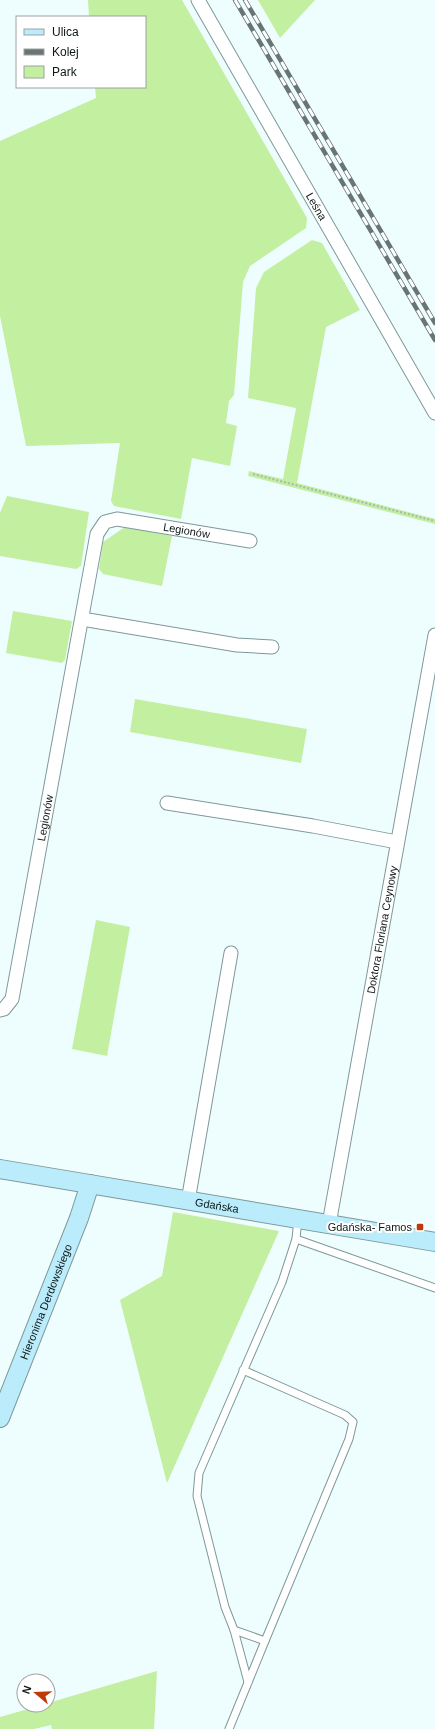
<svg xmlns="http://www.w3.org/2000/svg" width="435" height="1729" viewBox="0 0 435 1729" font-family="Helvetica,sans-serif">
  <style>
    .green { fill: #c2efa0 }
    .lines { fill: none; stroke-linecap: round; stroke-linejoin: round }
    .lane-casing { stroke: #7f9898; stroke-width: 9 }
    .street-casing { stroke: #7f9898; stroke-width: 15 }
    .secondary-casing { stroke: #7f9898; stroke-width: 20 }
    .path { stroke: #a8b6b6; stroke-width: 2; stroke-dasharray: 2 2; stroke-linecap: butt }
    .lane { stroke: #fff; stroke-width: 7 }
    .street { stroke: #fff; stroke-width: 13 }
    .secondary { stroke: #bbecfb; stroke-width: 18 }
    .rail-casing { stroke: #697575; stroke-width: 4.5 }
    .rail { stroke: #fff; stroke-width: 3; stroke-dasharray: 9; stroke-linecap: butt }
    .poi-dot { fill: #c23908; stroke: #fff; stroke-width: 1.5 }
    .labels { text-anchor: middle; stroke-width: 4; stroke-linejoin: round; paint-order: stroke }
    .street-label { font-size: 11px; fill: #0d1717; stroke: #fff }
    .poi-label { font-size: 11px; fill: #0d1717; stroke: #fff; text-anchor: end }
  </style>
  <rect width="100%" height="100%" fill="#eefefe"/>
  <!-- green -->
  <g class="green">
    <polygon points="88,0 182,0 307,218 306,228 250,266 243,282 234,395 229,401 226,423 237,426 230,466 192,458 181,519 114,506 111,501 120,443 26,446 0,316 0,141 96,98 95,87 145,87 145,17 89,17"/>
    <polygon points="258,0 315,0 280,38"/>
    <polygon points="312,240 322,243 360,310 326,327 297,483 435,519 435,524 248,476 249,471 283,479 296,408 248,398 256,288 264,272"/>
    <polygon points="7,496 89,512 81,566 76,569 0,556 0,513"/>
    <polygon points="125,527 172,536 162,586 103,574 99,569 103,542"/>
    <polygon points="13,611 72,621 65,660 62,663 6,653"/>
    <polygon points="135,699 307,729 301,763 130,732"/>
    <polygon points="96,920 130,927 107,1056 72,1049"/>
    <polygon points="173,1212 279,1231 167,1483 120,1300 162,1276"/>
    <polygon points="157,1671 154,1729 52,1729 51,1725 34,1729 0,1729 0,1717 42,1705 48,1705 48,1703"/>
  </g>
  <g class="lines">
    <defs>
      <g id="lane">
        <polyline points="296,1239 435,1288"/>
        <polyline points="243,1370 345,1415 353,1422 349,1439 265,1641 234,1630 225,1607 197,1496 199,1473 282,1282 296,1239 298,1219"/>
        <polyline points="234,1630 248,1682"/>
        <polyline points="229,1729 265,1641"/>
      </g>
      <g id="street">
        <path id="s1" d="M198,0L435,413"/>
        <polyline points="82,619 237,645 272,647"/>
        <polyline points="167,803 313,826 397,842"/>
        <path id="s2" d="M0,1010L4,1009L12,999L97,534L105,522L117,519L250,541"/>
        <polyline points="188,1201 231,953"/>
        <path id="s3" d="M329,1224L435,635"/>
      </g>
      <g id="secondary">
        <path id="s4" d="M0,1169L435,1242"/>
        <path id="s5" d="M0,1418L79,1218L90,1184"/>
      </g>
    </defs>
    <!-- lane casing -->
    <use href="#lane" class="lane-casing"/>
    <!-- street casing -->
    <use href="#street" class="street-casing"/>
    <!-- secondary casing -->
    <use href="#secondary" class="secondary-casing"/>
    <!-- path -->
    <polyline class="path" points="253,474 435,521"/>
    <!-- lane -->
    <use href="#lane" class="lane"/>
    <!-- street -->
    <use href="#street" class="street"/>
    <!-- secondary -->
    <use href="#secondary" class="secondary"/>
    <defs>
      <g id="rail">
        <polyline points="235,0 435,340"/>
        <polyline points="245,0 435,323"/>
      </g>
    </defs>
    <!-- rail casing -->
    <use href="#rail" class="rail-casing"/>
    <!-- rail -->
    <use href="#rail" class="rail"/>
  </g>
  <!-- markers -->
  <rect class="poi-dot" x="416" y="1223" width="8" height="8" rx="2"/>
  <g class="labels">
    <!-- street labels -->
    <g class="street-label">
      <text dy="4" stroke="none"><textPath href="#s1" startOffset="238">Leśna</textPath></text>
      <text dy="4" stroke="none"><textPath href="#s2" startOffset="587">Legionów</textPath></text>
      <text dy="4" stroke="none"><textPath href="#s2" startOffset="201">Legionów</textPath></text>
      <text dy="4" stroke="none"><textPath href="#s3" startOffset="299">Doktora Floriana Ceynowy</textPath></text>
      <text dy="4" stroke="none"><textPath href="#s4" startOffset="220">Gdańska</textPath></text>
      <text dy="4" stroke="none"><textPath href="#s5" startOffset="125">Hieronima Derdowskiego</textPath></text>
    </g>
    <!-- poi labels -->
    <g class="poi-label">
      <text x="412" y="1231">Gdańska- Famos</text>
    </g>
  </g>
  <!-- legend -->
  <rect x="16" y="16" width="130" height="72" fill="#ffffff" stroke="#9ea2a2"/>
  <rect x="24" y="29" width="20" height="6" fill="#bbecfb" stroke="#9ea2a2"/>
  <text x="52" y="36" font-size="12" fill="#0d1717">Ulica</text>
  <rect x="24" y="49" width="20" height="6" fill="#697575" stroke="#9ea2a2"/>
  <text x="52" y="56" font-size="12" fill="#0d1717">Kolej</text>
  <rect x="24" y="66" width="20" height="12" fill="#c2efa0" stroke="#9ea2a2"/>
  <text x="52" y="76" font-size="12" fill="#0d1717">Park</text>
  <!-- north arrow -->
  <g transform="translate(36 1693) rotate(289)"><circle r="19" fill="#ffffff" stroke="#9ea2a2"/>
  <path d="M0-3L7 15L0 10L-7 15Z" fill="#c23908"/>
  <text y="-6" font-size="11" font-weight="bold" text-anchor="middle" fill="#0d1717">N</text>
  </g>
</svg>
